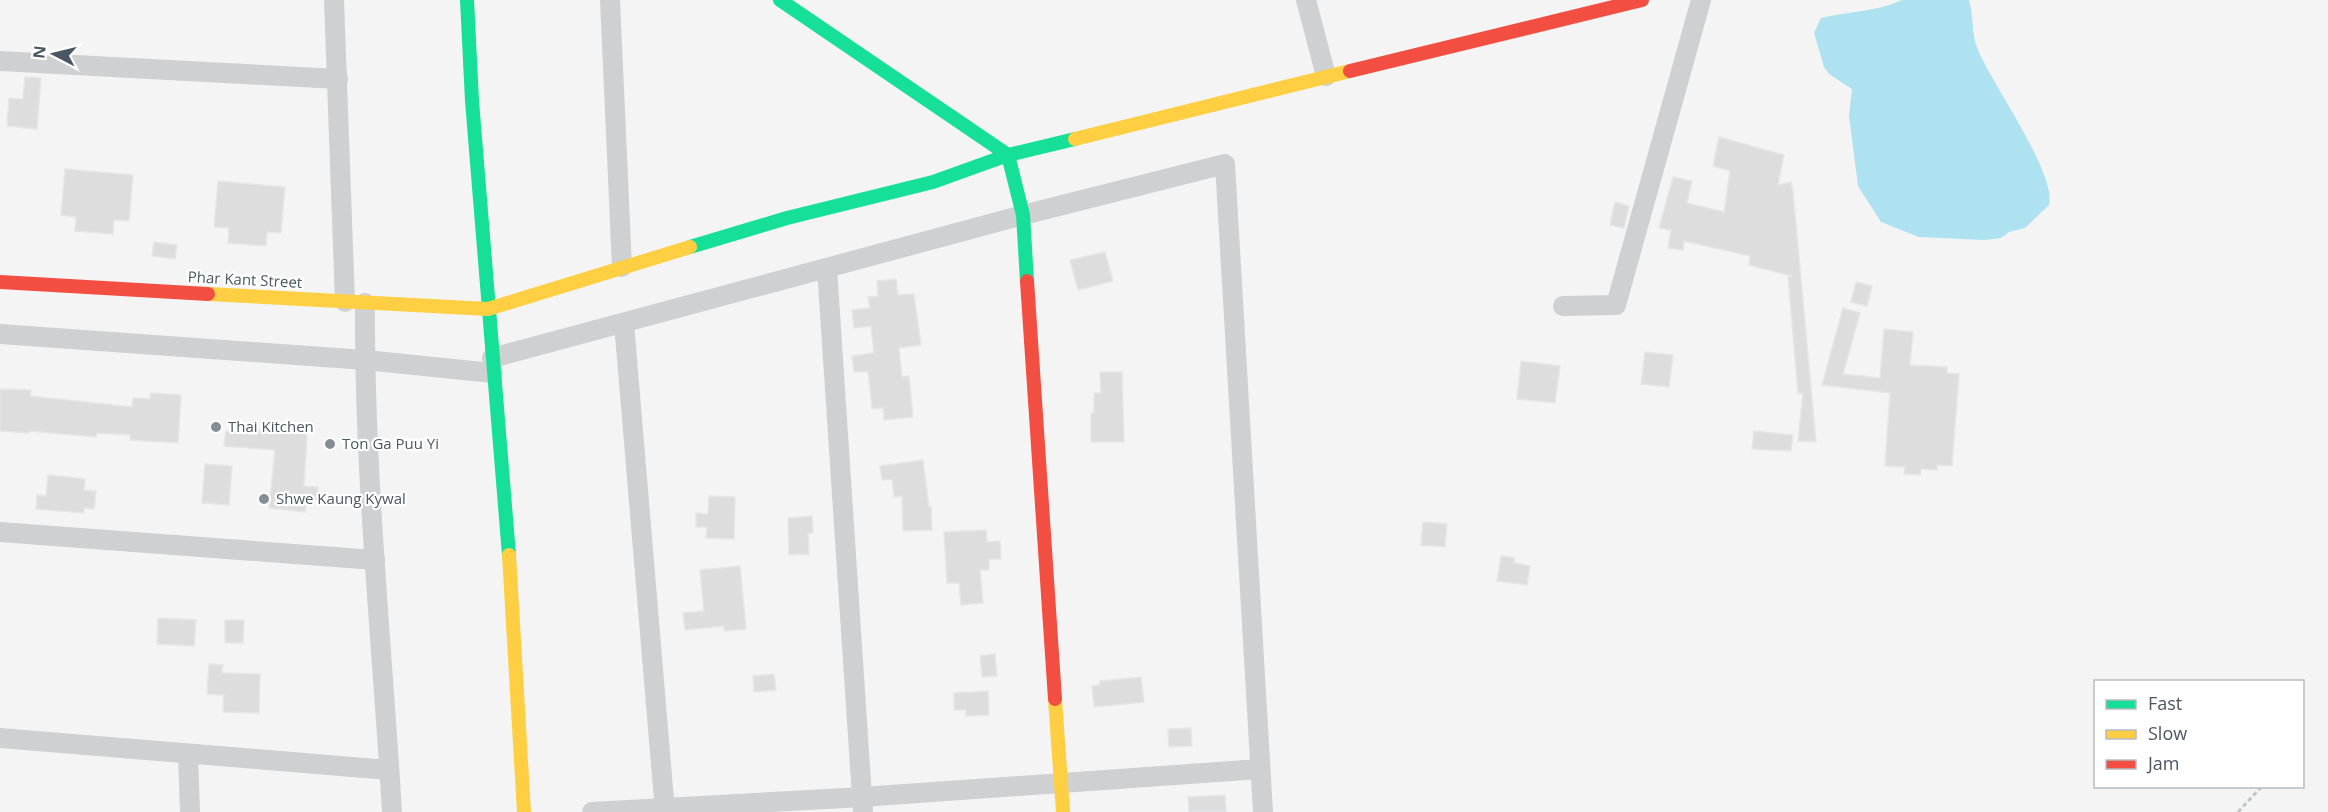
<svg xmlns="http://www.w3.org/2000/svg" width="2328" height="812" viewBox="0 0 2328 812" font-family="'Open Sans',sans-serif">
  <style>
    .water { fill: #aee2f0 }
    .building { fill: #ddddde; stroke: #e5e6e7; stroke-width: 1.5 }
    .lines { fill: none; stroke-linecap: round; stroke-linejoin: round }
    .path { stroke: #bcc7c4; stroke-width: 3; stroke-dasharray: 4.5 3; stroke-linecap: butt }
    .street { stroke: #ced0d2; stroke-width: 20 }
    .fast { stroke: #16e098; stroke-width: 14 }
    .slow { stroke: #ffcf43; stroke-width: 14 }
    .jam { stroke: #f24e42; stroke-width: 14 }
    .poi-dot { fill: #868d94; stroke: #fff; stroke-width: 2 }
    .labels { text-anchor: middle; stroke-width: 4.5; stroke-linejoin: round; paint-order: stroke }
    .street-label { font-size: 15px; fill: #4a5661; stroke: #fff }
    .poi-label { font-size: 15px; fill: #4a5661; stroke: #fff; text-anchor: start }
  </style>
  <rect width="100%" height="100%" fill="#f4f4f4"/>
  <!-- water -->
  <path class="water" d="M1902,0H1969C1974,17 1971,34 1978,50C1992,84 2057,174 2049,205L2025,228L2009,232L2001,238L1985,240L1919,237L1881,222L1858,186L1849,116L1852,89L1829,74L1824,67L1814,33L1821,18C1849,11 1876,12 1902,0Z"/>
  <!-- building -->
  <g class="building">
    <polygon points="25,77 41,78 37,129 7,126 9,98 23,99"/>
    <polygon points="1719,137 1784,155 1778,185 1791,182 1793,191 1816,442 1798,441 1803,393 1798,393 1788,277 1792,276 1749,265 1750,256 1684,241 1683,250 1668,248 1671,230 1659,228 1673,177 1692,181 1687,203 1724,212 1730,171 1713,166"/>
    <polygon points="65,169 133,175 129,221 114,220 113,234 75,231 76,217 61,215"/>
    <polygon points="218,181 285,187 281,233 267,232 266,246 228,243 229,228 214,227"/>
    <polygon points="1615,202 1629,206 1624,228 1610,225"/>
    <polygon points="154,242 177,245 175,259 152,256"/>
    <polygon points="1105,252 1113,281 1078,290 1070,260"/>
    <polygon points="896,279 898,295 914,294 921,345 899,348 902,377 909,376 913,417 884,420 883,408 872,409 868,371 854,372 852,356 874,353 871,326 854,328 852,310 870,308 868,297 878,296 877,281"/>
    <polygon points="1856,282 1872,286 1867,306 1851,302"/>
    <polygon points="1843,308 1860,313 1843,374 1880,378 1884,329 1913,332 1910,365 1947,367 1947,373 1959,374 1952,466 1937,465 1937,470 1921,469 1920,475 1904,474 1905,467 1885,466 1890,393 1822,385"/>
    <polygon points="1645,352 1673,355 1669,387 1641,384"/>
    <polygon points="1521,361 1560,366 1555,403 1517,399"/>
    <polygon points="1100,372 1122,372 1124,442 1091,442 1091,413 1094,413 1094,393 1101,393"/>
    <polygon points="0,389 31,390 30,396 132,407 133,398 150,399 151,393 181,395 178,443 130,440 130,435 97,433 96,437 29,431 29,433 0,431"/>
    <polygon points="257,430 307,434 304,486 318,487 317,500 306,499 305,512 269,508 275,450 224,446 226,431 257,435"/>
    <polygon points="1754,431 1793,435 1791,451 1752,449"/>
    <polygon points="923,460 929,507 931,507 932,530 903,531 902,496 894,497 892,479 882,480 880,466"/>
    <polygon points="205,464 232,466 229,505 202,503"/>
    <polygon points="48,475 85,479 84,490 96,491 94,509 84,508 84,513 36,509 37,495 46,496"/>
    <polygon points="709,496 735,497 734,539 706,538 707,527 696,527 696,513 708,514"/>
    <polygon points="812,516 813,533 808,534 809,554 789,555 788,518"/>
    <polygon points="1423,522 1447,524 1445,547 1421,545"/>
    <polygon points="986,530 987,542 1000,541 1001,559 989,559 989,570 980,570 983,603 961,605 959,583 947,583 944,532"/>
    <polygon points="1501,556 1515,558 1514,563 1530,566 1527,585 1497,581"/>
    <polygon points="740,566 746,629 724,631 724,626 685,630 683,613 704,611 700,570"/>
    <polygon points="158,618 196,620 194,646 157,644"/>
    <polygon points="225,620 244,620 243,643 225,643"/>
    <polygon points="995,654 997,676 982,677 980,656"/>
    <polygon points="209,664 223,665 222,673 260,674 259,713 223,712 224,695 207,694"/>
    <polygon points="774,674 776,690 754,692 753,676"/>
    <polygon points="1141,677 1144,702 1094,707 1092,686 1100,685 1100,681"/>
    <polygon points="988,691 989,715 966,716 966,710 954,710 954,693"/>
    <polygon points="1191,728 1192,746 1169,747 1168,729"/>
    <polygon points="1225,795 1226,812 1189,812 1188,797"/>
  </g>
  <g class="lines">
    <!-- path -->
    <polyline class="path" points="2238,812 2262,786"/>
    <!-- street -->
    <g class="street">
      <polyline points="334,0 345,302"/>
      <polyline points="610,0 622,267"/>
      <polyline points="1306,0 1326,76"/>
      <polyline points="0,61 338,79"/>
      <polyline points="827,268 863,812"/>
      <path d="M365,303C364,473 382,643 392,812"/>
      <polyline points="1563,306 1616,305 1701,0"/>
      <polyline points="624,323 665,812"/>
      <polyline points="0,334 365,360 493,373"/>
      <polyline points="492,358 1023,215 1225,164 1263,812"/>
      <polyline points="0,532 375,560"/>
      <polyline points="0,738 389,770"/>
      <polyline points="188,754 190,812"/>
      <polyline points="592,812 862,797 1260,769"/>
    </g>
    <!-- fast -->
    <g class="fast">
      <polyline points="467,0 472,101 509,555"/>
      <polyline points="780,0 1008,155 1023,215 1027,281"/>
      <polyline points="690,247 787,218 933,182 1008,155 1075,139"/>
    </g>
    <!-- slow -->
    <g class="slow">
      <polyline points="1075,139 1350,71"/>
      <polyline points="208,294 488,309 690,247"/>
      <polyline points="509,555 524,812"/>
      <polyline points="1055,699 1063,812"/>
    </g>
    <!-- jam -->
    <g class="jam">
      <polyline points="1350,71 1642,0"/>
      <polyline points="1027,281 1055,699"/>
      <polyline points="0,282 208,294"/>
    </g>
  </g>
  <!-- markers -->
  <g class="poi-dot">
    <circle cx="216" cy="427" r="6"/>
    <circle cx="330" cy="444" r="6"/>
    <circle cx="264" cy="499" r="6"/>
  </g>
  <g class="labels">
    <!-- street labels -->
    <g class="street-label">
      <text transform="translate(245 280) rotate(3)" y="5">Phar Kant Street</text>
    </g>
    <!-- poi labels -->
    <g class="poi-label">
      <text x="228" y="432">Thai Kitchen</text>
      <text x="342" y="449">Ton Ga Puu Yi</text>
      <text x="276" y="504">Shwe Kaung Kywal</text>
    </g>
  </g>
  <!-- legend -->
  <rect x="2094" y="680" width="210" height="108" fill="#ffffff" stroke="#b7bbc0" stroke-width="1.5"/>
  <rect x="2106" y="700" width="30" height="9" fill="#16e098" stroke="#b7bbc0" stroke-width="1.5"/>
  <text x="2148" y="710" font-size="18" fill="#4a5661">Fast</text>
  <rect x="2106" y="730" width="30" height="9" fill="#ffcf43" stroke="#b7bbc0" stroke-width="1.5"/>
  <text x="2148" y="740" font-size="18" fill="#4a5661">Slow</text>
  <rect x="2106" y="760" width="30" height="9" fill="#f24e42" stroke="#b7bbc0" stroke-width="1.5"/>
  <text x="2148" y="770" font-size="18" fill="#4a5661">Jam</text>
  <!-- north arrow -->
  <g transform="translate(54 54) rotate(277)" stroke="#ffffff" stroke-width="4.5" paint-order="stroke">
  <path d="M0-4.5L10 22L0 15L-10 22Z" fill="#4a5661"/>
  <text y="-9" font-size="16" font-weight="bold" text-anchor="middle" fill="#4a5661">N</text>
  </g>
</svg>
